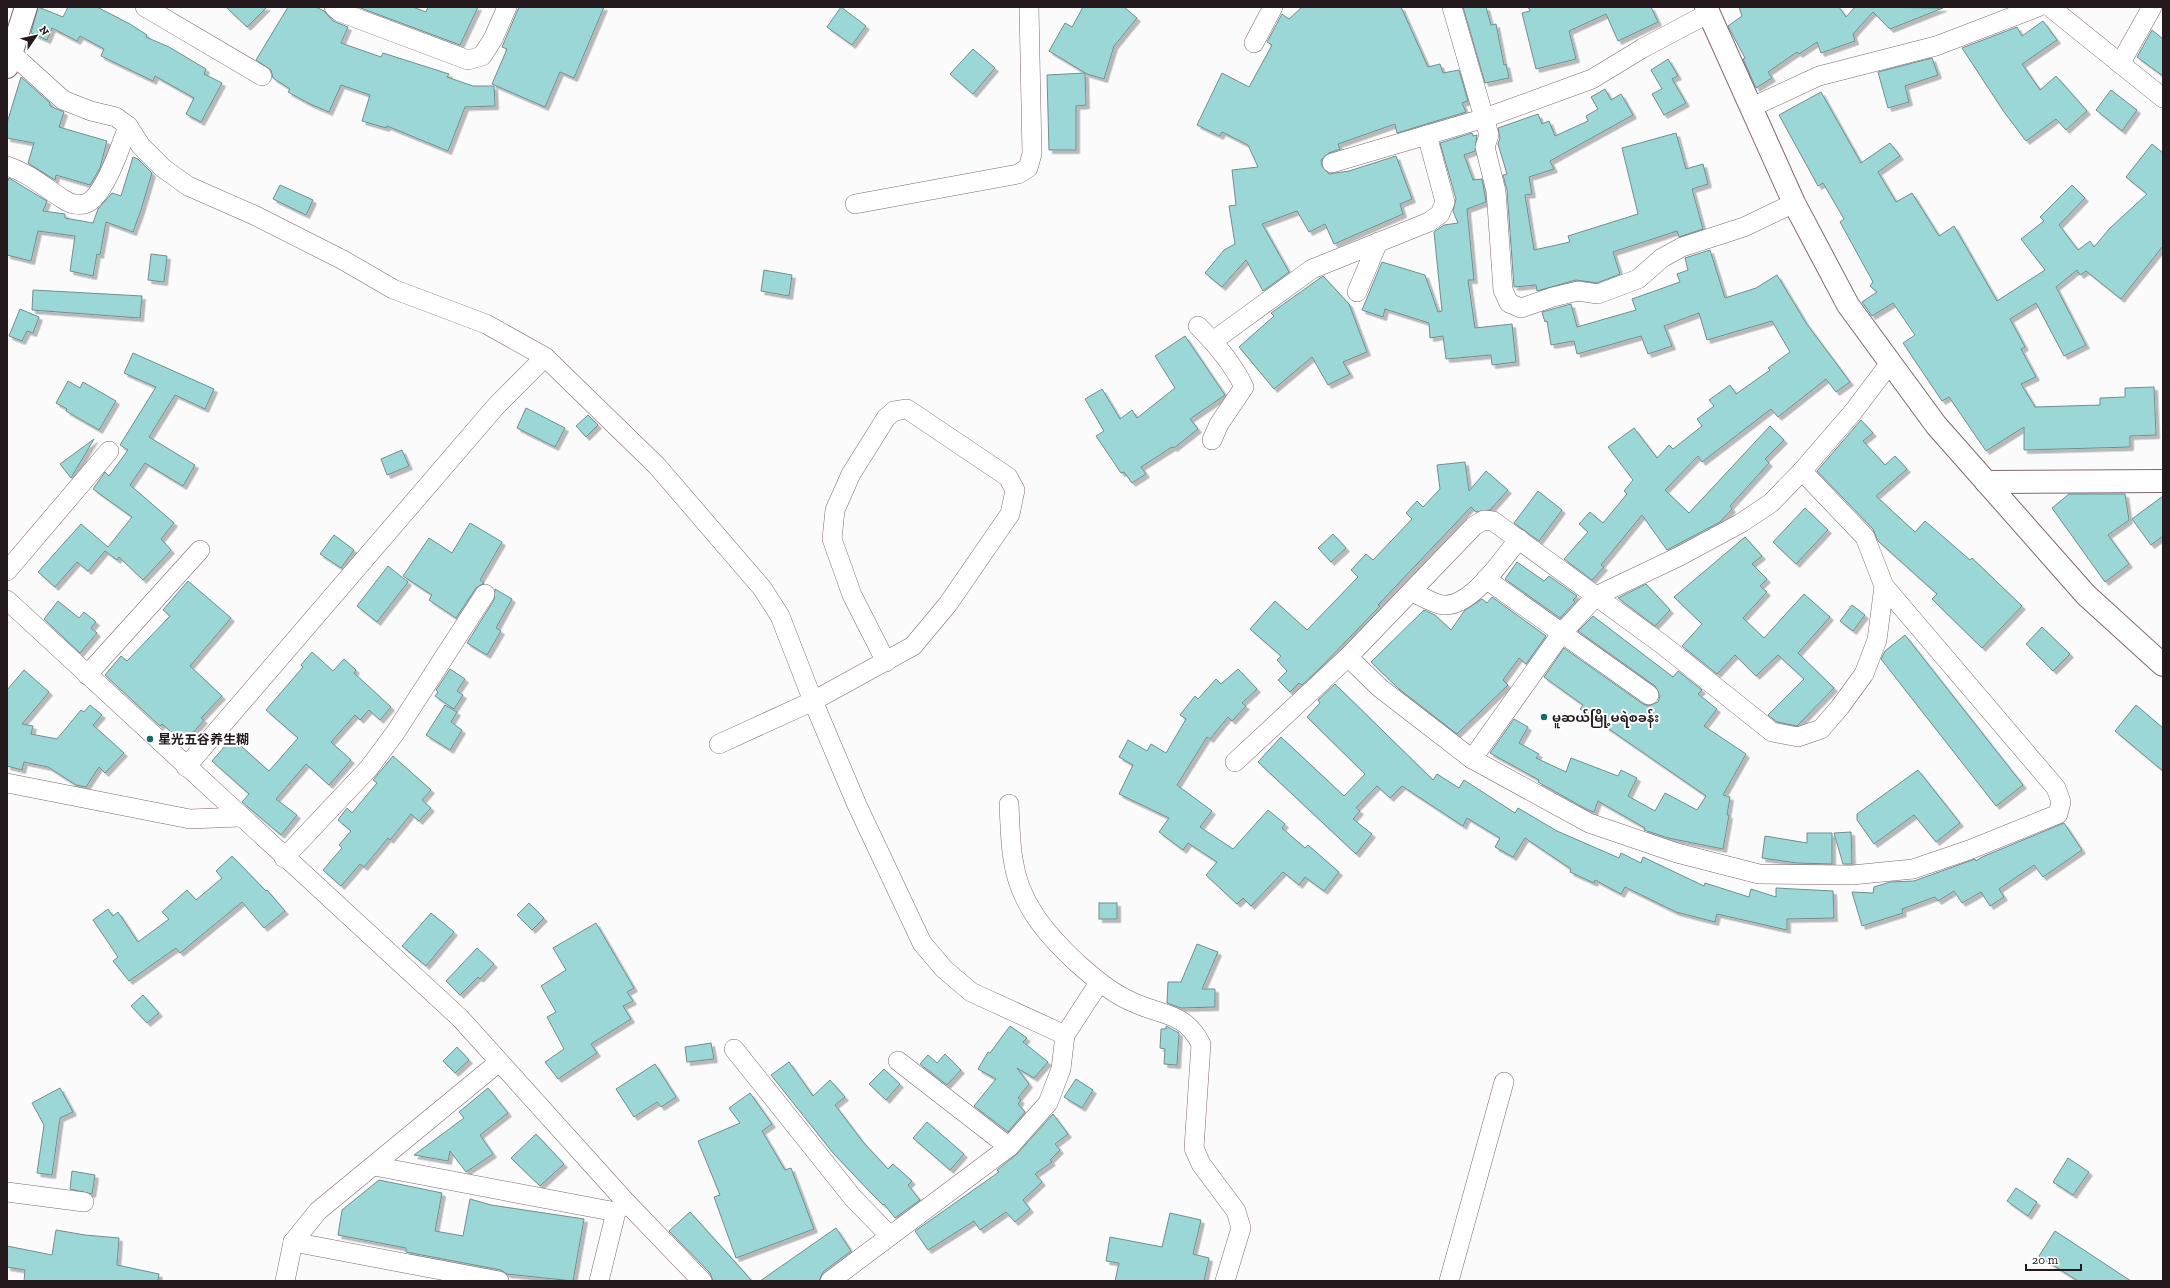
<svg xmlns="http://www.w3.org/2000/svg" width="2170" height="1288" viewBox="0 0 2170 1288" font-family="'Zilla Slab','Noto Sans SC','Noto Sans Myanmar',serif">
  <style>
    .building { fill: #9bd7d7; stroke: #6f8f8f; filter: url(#shadow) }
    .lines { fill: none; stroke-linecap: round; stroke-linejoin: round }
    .street-casing { stroke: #81676d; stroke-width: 20 }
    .secondary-casing { stroke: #81676d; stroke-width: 24 }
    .highway-casing { stroke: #81676d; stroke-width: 24 }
    .street { stroke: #fff; stroke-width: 19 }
    .secondary { stroke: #fff; stroke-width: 22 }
    .highway { stroke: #fff; stroke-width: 22 }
    .poi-dot { fill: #1a6869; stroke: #fff; stroke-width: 1.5 }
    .labels { text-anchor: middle; stroke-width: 4; stroke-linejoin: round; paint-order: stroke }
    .poi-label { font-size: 13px; font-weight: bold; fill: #24191c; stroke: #fff; text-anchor: start }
  </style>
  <defs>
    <filter id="shadow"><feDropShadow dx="3.5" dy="3.5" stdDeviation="0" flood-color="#0004"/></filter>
  </defs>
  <rect width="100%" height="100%" fill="#fbfbfb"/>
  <!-- building -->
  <g class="building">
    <polygon points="38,7 63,17 68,7 97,7 130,24 147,35 146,37 169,47 206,69 204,74 222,83 201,122 186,114 194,98 155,76 153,81 101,56 104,49 80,36 77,41 52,28 47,40 31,33"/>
    <polygon points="226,7 267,7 247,27"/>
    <polygon points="288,7 316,7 324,11 333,21 348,27 341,43 381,57 383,53 449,74 447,77 473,86 494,86 495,106 465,107 448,151 387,126 386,128 362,121 370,95 341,85 329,112 310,104 288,92 290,89 273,78 271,70 256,60"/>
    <polygon points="358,7 413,7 426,12 428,7 478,7 460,45"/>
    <polygon points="519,7 604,7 574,78 560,72 545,107 492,84 507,49 502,47"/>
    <polygon points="841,7 866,26 852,45 827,27"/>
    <polygon points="1083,7 1124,7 1137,18 1114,46 1104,79 1087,74 1049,51 1065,23 1072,27"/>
    <polygon points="1302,7 1401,7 1428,67 1440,64 1443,73 1459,70 1468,101 1462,103 1466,112 1397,133 1395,124 1338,144 1340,149 1329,153 1321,160 1322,166 1329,174 1349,171 1396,156 1412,199 1400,204 1403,214 1334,244 1325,224 1309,232 1297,211 1262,224 1289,272 1263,291 1246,260 1222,287 1205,273 1224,250 1235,244 1229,206 1236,205 1232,170 1258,167 1248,145 1222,132 1220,136 1197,125 1222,73 1249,87 1271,47 1272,45 1267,42 1282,14 1289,19"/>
    <polygon points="1463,7 1486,7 1491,25 1496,24 1504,65 1506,64 1509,78 1485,83"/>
    <polygon points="1528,7 1651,7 1658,22 1618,41 1606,14 1569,31 1576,59 1536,69 1522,13 1530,11"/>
    <polygon points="1739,7 1839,7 1846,17 1855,7 1943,8 1890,29 1873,12 1853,34 1855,41 1821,53 1817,42 1799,54 1797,52 1768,72 1772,78 1756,88 1743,59 1745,58 1728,26 1742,16"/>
    <polygon points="2043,21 2057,40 2022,64 2040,90 2056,76 2087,111 2066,130 2056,119 2026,141 2004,112 1962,48 2017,27 2022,36"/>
    <polygon points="2152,30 2163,39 2163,76 2137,57"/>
    <polygon points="973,49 995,68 973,94 950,74"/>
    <polygon points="1932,58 1938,75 1905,86 1909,102 1888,108 1878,72"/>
    <polygon points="1668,59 1678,76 1672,79 1686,103 1664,115 1652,94 1662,89 1651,70"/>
    <polygon points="1085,73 1086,105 1076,106 1076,150 1049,150 1047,75"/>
    <polygon points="21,77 50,103 50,106 64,112 59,127 107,141 100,168 90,185 56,175 55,180 28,163 34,143 7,138 7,123"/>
    <polygon points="1605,89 1611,100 1621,94 1633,115 1550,161 1554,169 1529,177 1532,194 1525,195 1534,250 1570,242 1568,236 1638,214 1622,148 1676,133 1686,169 1703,164 1708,184 1692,189 1703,229 1679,237 1677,231 1613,252 1620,274 1597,283 1576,280 1537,291 1536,285 1514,287 1507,190 1503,175 1507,174 1498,144 1500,138 1498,128 1538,114 1542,124 1549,121 1555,136 1588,121 1586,116 1598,109 1591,97"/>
    <polygon points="2111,90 2137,110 2122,131 2096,110"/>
    <polygon points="1821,92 1861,163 1890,143 1900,156 1878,172 1896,202 1912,193 1939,236 1954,226 1997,301 2045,270 2021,239 2044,221 2040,217 2072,185 2085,198 2059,225 2078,250 2090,241 2094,247 2110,228 2147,194 2126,177 2152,144 2163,153 2163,246 2121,299 2086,271 2080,275 2077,270 2056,287 2086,345 2064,356 2036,303 2010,319 2025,347 2021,349 2036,377 2021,384 2035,407 2100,405 2100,398 2125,397 2125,388 2154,387 2156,435 2130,436 2130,447 2024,450 2024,427 1986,451 1949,397 1942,401 1903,343 1915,335 1893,303 1872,316 1862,302 1877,292 1870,286 1873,282 1840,222 1844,219 1823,183 1818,186 1779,115"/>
    <polygon points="1472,133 1473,136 1477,135 1475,151 1464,155 1473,180 1482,179 1486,202 1467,209 1474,280 1468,280 1475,328 1512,324 1516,362 1492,365 1491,355 1446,359 1443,336 1430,338 1429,323 1385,309 1383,317 1362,310 1382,262 1425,275 1438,312 1442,311 1434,232 1444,225 1458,223 1453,211 1456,199 1440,143"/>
    <polygon points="133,157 138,159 152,173 141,210 133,232 106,222 100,255 97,254 93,276 70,271 75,236 38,231 31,261 7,255 7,183 9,178 47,201 43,211 65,214 65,218 93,223 98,209 112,193 121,196"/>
    <polygon points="280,185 313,200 306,215 273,199"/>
    <polygon points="1710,250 1725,298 1756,288 1777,275 1806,323 1850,382 1836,392 1826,379 1778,417 1771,409 1702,462 1698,456 1665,490 1689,513 1770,426 1784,440 1765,459 1769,463 1730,506 1732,509 1720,522 1667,550 1642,515 1601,565 1604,567 1592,580 1564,559 1588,532 1579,524 1590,512 1603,523 1627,494 1624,491 1633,480 1608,447 1634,428 1657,458 1669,445 1673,449 1702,426 1697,419 1714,406 1709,400 1730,385 1736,394 1770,370 1768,368 1790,352 1772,321 1707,340 1699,313 1664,326 1672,346 1648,354 1641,336 1577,354 1574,341 1551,345 1547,321 1545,322 1542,312 1571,304 1577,327 1636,310 1632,299 1680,282 1677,274 1688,270 1685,258"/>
    <polygon points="151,254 167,256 164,282 148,280"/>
    <polygon points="764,270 792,275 789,296 761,291"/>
    <polygon points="1323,276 1349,304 1367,352 1343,362 1350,374 1328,385 1312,357 1274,389 1239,347 1274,316 1271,313"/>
    <polygon points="33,290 142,296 140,318 32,310"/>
    <polygon points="20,309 39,317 33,333 27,331 22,341 9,336"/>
    <polygon points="1185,336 1225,395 1190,419 1198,429 1174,448 1172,447 1141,467 1146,474 1132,483 1124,472 1121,473 1096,436 1104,431 1085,399 1102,389 1120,419 1132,410 1137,418 1175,388 1155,356"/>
    <polygon points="133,353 214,389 205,409 175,395 149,437 195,465 183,486 145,463 130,485 174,523 161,539 171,550 143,580 119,557 117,560 105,551 88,571 77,562 55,587 38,572 81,524 108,547 132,517 93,489 105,472 109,476 128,450 120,445 156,387 124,373"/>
    <polygon points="68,381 80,388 83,382 116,401 99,430 66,411 67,409 56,403"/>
    <polygon points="526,408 565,428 555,447 517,428"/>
    <polygon points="588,415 598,425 586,437 576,426"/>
    <polygon points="1861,420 1873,433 1863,441 1885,465 1895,456 1907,469 1876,496 1915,532 1925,521 1970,560 1972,558 2022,606 1982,648 1932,599 1937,594 1878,541 1873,529 1817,471"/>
    <polygon points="94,439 71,478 60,464"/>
    <polygon points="402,450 409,466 387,475 381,459"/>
    <polygon points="1465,462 1469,491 1486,471 1508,490 1490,510 1476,512 1471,507 1378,605 1380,606 1319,669 1302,685 1299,683 1290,692 1278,680 1287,671 1277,660 1281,656 1250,629 1275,601 1307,630 1358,577 1351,570 1366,554 1373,560 1412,519 1406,513 1417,501 1423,507 1440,489 1437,465"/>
    <polygon points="1538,491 1562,510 1539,541 1514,523"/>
    <polygon points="2069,494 2125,494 2129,520 2108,535 2129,564 2105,582 2052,508"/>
    <polygon points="2163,496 2163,536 2151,545 2132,519"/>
    <polygon points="1805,508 1828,530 1796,564 1773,542"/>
    <polygon points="470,523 502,542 480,580 484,583 476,588 456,618 429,600 432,595 403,576 429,538 452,553"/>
    <polygon points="1333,534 1346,548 1331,562 1318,548"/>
    <polygon points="334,535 354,550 341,568 320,554"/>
    <polygon points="1745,537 1762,556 1752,564 1767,579 1760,586 1767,592 1743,618 1764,638 1804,594 1830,617 1798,653 1834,688 1797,726 1777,722 1768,715 1804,679 1778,655 1756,676 1735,655 1717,674 1682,646 1702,624 1674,597"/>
    <polygon points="1517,562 1544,581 1549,576 1577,596 1573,600 1575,602 1560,618 1505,579"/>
    <polygon points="388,566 408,582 377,622 357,606"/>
    <polygon points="188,581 231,618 190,666 222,696 201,718 204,720 184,743 162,724 160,726 105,675 121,656 127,661 170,616 163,610"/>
    <polygon points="1646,584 1670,610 1655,626 1618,598"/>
    <polygon points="495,589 512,599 496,628 501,631 487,655 467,643 494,600"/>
    <polygon points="1492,597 1546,636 1526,664 1519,658 1503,680 1508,685 1457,734 1399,689 1371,662 1424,610 1435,615 1451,630 1465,610 1482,599 1487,603"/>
    <polygon points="58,601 79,618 84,612 96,622 91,628 97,633 80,653 44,619"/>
    <polygon points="1852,605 1865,615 1853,631 1840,621"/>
    <polygon points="1593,616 1673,677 1678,671 1702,690 1698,694 1717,709 1704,726 1746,754 1723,795 1730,797 1727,815 1729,815 1723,849 1668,838 1644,830 1645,828 1598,801 1594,812 1586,809 1538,782 1539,780 1490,753 1514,719 1528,727 1519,743 1539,754 1536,758 1566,772 1571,758 1618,776 1621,770 1637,778 1628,796 1655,811 1665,793 1697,810 1706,796 1580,709 1583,705 1544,677 1564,648 1643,704 1648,706 1658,702 1660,696 1655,686 1578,631"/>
    <polygon points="2042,627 2070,654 2053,671 2026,644"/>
    <polygon points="1905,635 2023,785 1996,806 1881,659 1885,651"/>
    <polygon points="312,652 333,671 344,659 356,670 354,673 391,707 380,720 369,710 360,720 355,715 331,742 351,760 329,785 306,764 276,799 297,815 281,835 242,802 249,794 212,761 232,738 269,771 298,738 266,710 303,667 301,665"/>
    <polygon points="450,669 465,679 457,691 463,695 454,709 435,696 438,692 436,690"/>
    <polygon points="1238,669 1257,689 1242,703 1246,706 1232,721 1228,717 1210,739 1207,737 1177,785 1212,811 1200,827 1233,849 1268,810 1285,824 1282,828 1305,848 1308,845 1339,872 1324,891 1305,877 1299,885 1283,872 1251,906 1243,898 1237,904 1206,875 1217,862 1188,843 1183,850 1159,832 1169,818 1119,794 1133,765 1119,757 1128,740 1147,751 1151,744 1166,753 1186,719 1180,715 1195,696 1198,699 1216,679 1221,684"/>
    <polygon points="24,670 49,692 22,724 33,726 31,734 57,739 81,710 84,712 90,705 102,715 93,725 124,753 105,773 99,767 86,787 76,785 48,767 24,762 22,770 7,766 7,690"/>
    <polygon points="1335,684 1433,780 1437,774 1459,788 1464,780 1515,813 1518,808 1557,831 1619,858 1621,853 1641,863 1643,857 1704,886 1705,883 1749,897 1751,889 1776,897 1776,888 1833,891 1834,918 1787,919 1787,930 1717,914 1715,922 1676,912 1625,887 1621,894 1595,880 1594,883 1570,872 1571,869 1525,838 1513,857 1495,847 1500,838 1467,818 1463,826 1402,786 1390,798 1377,786 1356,808 1360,811 1353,819 1372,834 1356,854 1258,762 1281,737 1344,796 1365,774 1307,717 1320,703 1318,700"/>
    <polygon points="445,705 457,712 451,722 462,730 450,750 426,735"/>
    <polygon points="2136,705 2163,728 2163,771 2115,731"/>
    <polygon points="393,756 431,790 422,800 431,808 419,821 411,814 390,840 388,838 364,867 360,864 341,886 323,870 342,848 339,845 351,831 338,820 347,808 352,813 377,783 373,780"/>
    <polygon points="1918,770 1960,823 1936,842 1914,815 1874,844 1857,820 1857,814"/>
    <polygon points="2064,823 2082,850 2043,877 2034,865 1999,889 2004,897 1990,906 1981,892 1962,903 1954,891 1938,901 1935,897 1902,909 1903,913 1862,926 1852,892 1873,893 1874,887 1890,882 1914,881 1975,859 1976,861 1982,857"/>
    <polygon points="1851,832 1852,864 1843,864 1834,833"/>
    <polygon points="1807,833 1832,833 1832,864 1797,863 1762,858 1765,836 1807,843"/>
    <polygon points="232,856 266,891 267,890 285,911 264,928 242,902 180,953 176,948 129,981 113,961 118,957 93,920 108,909 113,916 118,912 138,942 169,919 162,912 187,890 196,900 222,878 216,871"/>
    <polygon points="529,903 544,918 532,930 517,915"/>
    <rect x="1099" y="903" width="18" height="16"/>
    <polygon points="431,913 454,932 426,966 402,946"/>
    <polygon points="596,923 634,988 627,992 633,1001 623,1006 631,1019 591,1044 597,1053 558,1079 545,1062 564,1049 547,1017 556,1012 541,986 566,970 553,948"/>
    <polygon points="1197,944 1218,952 1202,989 1215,989 1215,1007 1181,1008 1167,1003 1168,982 1181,982"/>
    <polygon points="477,948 494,964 480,979 478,977 460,995 446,981"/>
    <polygon points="143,995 159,1013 147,1023 131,1006"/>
    <polygon points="1010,1026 1027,1038 1023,1042 1048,1062 1034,1078 1017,1068 1029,1084 1018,1098 1021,1100 1018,1104 1025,1112 1008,1132 974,1106 996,1079 978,1069 988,1052 990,1053"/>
    <polygon points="1166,1026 1179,1033 1177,1065 1164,1064 1165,1049 1160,1048 1161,1029 1166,1029"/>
    <polygon points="711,1043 714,1059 687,1062 685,1047"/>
    <polygon points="457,1047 469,1060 455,1073 443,1061"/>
    <polygon points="945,1054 961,1070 947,1085 920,1064 928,1055 937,1063"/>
    <polygon points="789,1062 813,1096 830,1080 845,1097 835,1105 863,1142 888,1169 893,1164 912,1181 908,1185 920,1200 895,1218 884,1204 883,1205 872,1194 833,1153 771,1075"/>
    <polygon points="655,1064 676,1097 661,1107 657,1102 634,1117 616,1089"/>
    <polygon points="884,1069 900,1084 886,1100 869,1084"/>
    <polygon points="1076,1079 1093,1090 1082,1108 1064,1097"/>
    <polygon points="60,1088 73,1112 60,1118 52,1175 37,1173 44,1125 32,1103"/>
    <polygon points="488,1088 508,1113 480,1135 493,1154 466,1172 450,1151 448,1161 414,1155 464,1118 459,1112"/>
    <polygon points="750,1093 772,1124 762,1131 785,1170 791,1168 814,1229 736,1258 714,1197 720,1195 698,1141 740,1123 729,1108"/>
    <polygon points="1053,1114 1068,1134 1055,1144 1060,1150 1050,1160 1052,1162 1035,1174 1042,1182 1023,1200 1030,1209 1015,1222 1006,1212 980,1230 974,1221 928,1250 915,1231 999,1172 997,1170 1017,1154"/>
    <polygon points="927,1122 964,1154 950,1170 913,1138"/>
    <polygon points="536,1134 564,1164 540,1186 511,1158"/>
    <polygon points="2068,1158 2089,1172 2073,1195 2053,1182"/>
    <polygon points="72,1171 95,1175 92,1194 70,1189"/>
    <polygon points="379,1180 442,1193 435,1231 463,1236 470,1199 491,1205 584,1219 573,1281 507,1274 501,1270 406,1252 406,1248 338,1235 342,1210"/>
    <polygon points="2016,1188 2037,1202 2028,1216 2007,1201"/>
    <polygon points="690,1212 726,1252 752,1281 713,1281 710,1273 669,1231"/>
    <polygon points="1170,1213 1201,1220 1193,1254 1209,1258 1204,1281 1115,1281 1119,1263 1106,1261 1110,1237 1162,1247"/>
    <polygon points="836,1228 851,1251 823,1272 819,1281 760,1281"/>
    <polygon points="56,1230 85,1235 119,1238 117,1265 159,1274 158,1281 24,1281 25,1270 7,1267 7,1246 52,1255"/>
    <polygon points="2055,1231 2131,1281 2078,1281 2039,1256"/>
  </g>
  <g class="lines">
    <defs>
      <g id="street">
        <polyline points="145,7 262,76"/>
        <polyline points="334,7 340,12 468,60 482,56 493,39 507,7"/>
        <polyline points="1452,7 1489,135 1485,147 1496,191 1503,290 1509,303 1521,308 1553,297 1578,291 1598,294 1638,279 1662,258 1682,247 1744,227 1794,203"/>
        <polyline points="2050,7 2163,98"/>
        <polyline points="1254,43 1273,7"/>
        <polyline points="11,53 63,100 91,111 116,117 128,126 141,146 163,168 188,186 254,215 343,260 393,289 486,324 545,357 657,466 762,588 780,616 813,701 857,805 922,943 944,969 971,992 1065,1035 1099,983"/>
        <polyline points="2120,64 2152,7"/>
        <polyline points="1752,107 1819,76 1936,46 2038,7"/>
        <polyline points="1332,163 1485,118 1592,79 1643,48 1709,13"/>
        <path d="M7,166C29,173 44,187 63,199C70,204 81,207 89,202C106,191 121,146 128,126"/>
        <polyline points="855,204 1018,174 1028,168 1032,154 1029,7"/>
        <polyline points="1357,292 1378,242"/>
        <path d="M1198,326C1216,344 1233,364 1244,387L1219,424L1212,440"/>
        <polyline points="1213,341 1312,269 1429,222 1440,214 1445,202 1427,135"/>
        <polyline points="7,571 109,451"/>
        <polyline points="1486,579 1649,695"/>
        <path d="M1412,592C1421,596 1434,604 1443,605C1472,607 1502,559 1519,539"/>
        <polyline points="7,600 460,1018 626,1202 702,1281"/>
        <polyline points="1348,657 1380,688 1472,759 1589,823 1677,853 1759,874 1852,875 1913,869 1969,850 2058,814 2061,802 2056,788 1884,586 1865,537 1802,471"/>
        <polyline points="87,675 200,550"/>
        <polyline points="719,744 813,701 913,646 948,604 1010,514 1015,490 1008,477 907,409 894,411 886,418 851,474 835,510 832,539 852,595 886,662"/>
        <polyline points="1472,759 1561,634 1596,596 1680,556 1741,523 1771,503 1802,471 1853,412 1890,363"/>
        <polyline points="1235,762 1348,657 1474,526 1484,520 1493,521 1663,645 1772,732 1798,737 1821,729 1840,707 1864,674 1877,640 1884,586"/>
        <polyline points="186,767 497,405 545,357"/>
        <polyline points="7,783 190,819 240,817"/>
        <path d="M1009,804C1010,823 1010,841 1013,859C1019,903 1046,934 1077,963C1095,979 1114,995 1137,1004C1165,1016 1185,1013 1201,1044L1194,1148L1201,1164L1236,1211L1241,1228L1225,1281"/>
        <polyline points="284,858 369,768 395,733 485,594"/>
        <polyline points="734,1049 853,1198 890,1236"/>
        <polyline points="898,1061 1009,1147"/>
        <polyline points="374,1166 616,1212"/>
        <polyline points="7,1192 84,1202"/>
        <polyline points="293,1242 499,1281"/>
        <polyline points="285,1281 293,1242 318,1211 499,1062"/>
        <polyline points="599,1281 616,1212 624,1204"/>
        <polyline points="830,1281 1009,1147 1048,1103 1061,1069 1065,1035"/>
        <polyline points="1449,1281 1504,1082"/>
      </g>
      <g id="secondary">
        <polyline points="7,67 26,7"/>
        <polyline points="1986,482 2163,481"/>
      </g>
      <polyline id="highway" points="1706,7 1794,203 1848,305 1936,425 2086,595 2163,665"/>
    </defs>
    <!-- street casing -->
    <use href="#street" class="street-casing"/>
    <!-- secondary casing -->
    <use href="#secondary" class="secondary-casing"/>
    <!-- highway casing -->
    <use href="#highway" class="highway-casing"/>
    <!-- street -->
    <use href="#street" class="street"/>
    <!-- secondary -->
    <use href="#secondary" class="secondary"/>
    <!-- highway -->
    <use href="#highway" class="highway"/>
  </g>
  <!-- markers -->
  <g class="poi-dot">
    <circle cx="1544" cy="717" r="4"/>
    <circle cx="150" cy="739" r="4"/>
  </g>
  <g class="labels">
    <!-- poi labels -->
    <g class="poi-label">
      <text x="1552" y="722">မူဆယ်မြို့မရဲစခန်း</text>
      <text x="158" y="744">星光五谷养生糊</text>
    </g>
  </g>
  <!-- border -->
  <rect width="2170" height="1288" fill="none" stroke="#24191c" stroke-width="16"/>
  <!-- north arrow -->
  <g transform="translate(36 36) rotate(56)" stroke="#ffffff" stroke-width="3" paint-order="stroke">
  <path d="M0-3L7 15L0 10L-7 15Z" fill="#24191c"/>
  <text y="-6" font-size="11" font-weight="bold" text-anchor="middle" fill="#24191c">N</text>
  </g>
  <!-- scale -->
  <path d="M2026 1264v6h55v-6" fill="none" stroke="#24191c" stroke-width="2"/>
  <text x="2032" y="1264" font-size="12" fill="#24191c" stroke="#ffffff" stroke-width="3" paint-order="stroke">20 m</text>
</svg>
